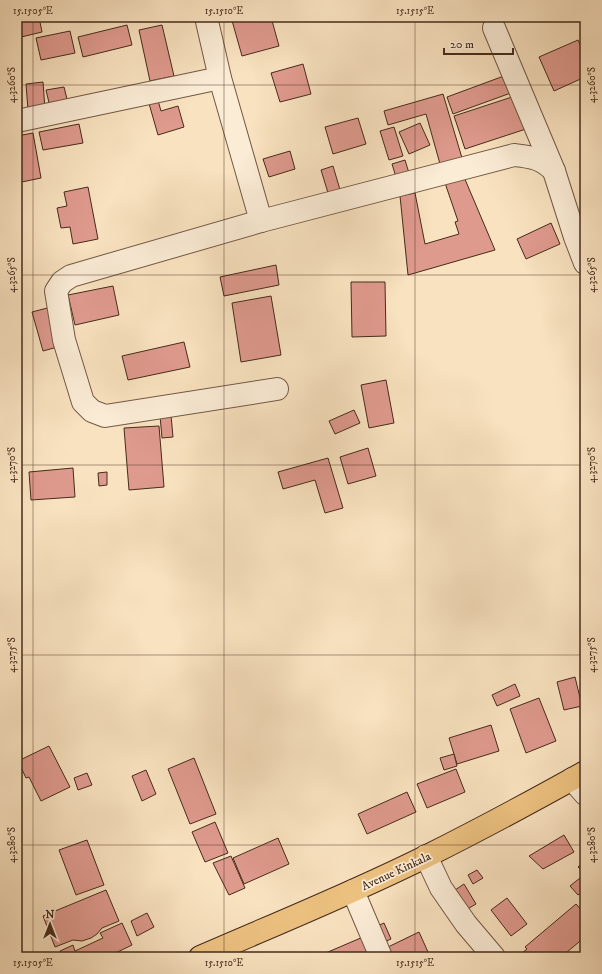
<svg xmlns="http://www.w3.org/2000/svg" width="602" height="974" viewBox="0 0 602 974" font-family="'IM FELL DW Pica',serif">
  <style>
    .building { fill: #df9a8e; stroke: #462b1a }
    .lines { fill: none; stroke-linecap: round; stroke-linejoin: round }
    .minor-casing { stroke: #735944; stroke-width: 24 }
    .primary-casing { stroke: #462b1a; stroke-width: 24 }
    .minor { stroke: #fbecd6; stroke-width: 22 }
    .primary { stroke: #ecc180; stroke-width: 22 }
    .ticks { fill: none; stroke: #462b1a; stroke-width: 1; stroke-opacity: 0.45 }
    .labels { text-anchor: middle; stroke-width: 3.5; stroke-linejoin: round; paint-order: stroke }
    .street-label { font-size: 12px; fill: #462b1a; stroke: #fbecd6 }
    .neatline { fill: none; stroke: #462b1a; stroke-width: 1.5 }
    .ticks-label { font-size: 10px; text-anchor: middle; fill: #462b1a }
  </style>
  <rect width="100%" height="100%" fill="#f9e2c0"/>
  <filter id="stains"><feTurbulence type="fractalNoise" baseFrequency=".005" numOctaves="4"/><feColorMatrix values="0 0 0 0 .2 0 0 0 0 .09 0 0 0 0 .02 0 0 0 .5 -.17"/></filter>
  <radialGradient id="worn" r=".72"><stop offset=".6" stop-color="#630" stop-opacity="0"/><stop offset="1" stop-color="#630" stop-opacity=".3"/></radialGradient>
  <!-- building -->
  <g class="building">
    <polygon points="17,17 39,17 42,32 17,38"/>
    <polygon points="231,17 271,17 279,46 242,56"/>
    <polygon points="127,25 132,45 83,57 78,37"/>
    <polygon points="162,25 174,76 150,81 139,30"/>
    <polygon points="70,31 75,53 41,60 36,38"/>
    <polygon points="578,40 585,56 585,77 554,91 539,57"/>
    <polygon points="303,64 311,94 280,102 271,73"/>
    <polygon points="512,73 519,90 453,114 447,97"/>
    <polygon points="43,82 45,109 28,110 26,84"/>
    <polygon points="64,87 68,103 50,107 46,90"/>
    <polygon points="443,94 462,158 440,164 426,114 388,125 384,111"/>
    <polygon points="518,95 529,128 465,149 454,116"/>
    <polygon points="157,97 161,111 178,106 184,127 158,135 148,100"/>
    <polygon points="358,118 366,144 333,154 325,127"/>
    <polygon points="420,123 430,145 409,154 399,132"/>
    <polygon points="79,124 83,143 43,150 39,132"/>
    <polygon points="394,127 403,156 389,160 380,131"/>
    <polygon points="33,133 41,178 17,183 17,136"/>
    <polygon points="290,151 295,169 269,177 263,159"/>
    <polygon points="405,160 409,173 396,177 392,164"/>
    <polygon points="333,166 341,193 329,196 321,170"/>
    <polygon points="464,177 495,250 408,275 400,196 415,193 425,244 459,234 455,222 458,221 445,183"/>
    <polygon points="88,187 98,239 73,244 70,227 61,228 57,208 67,206 64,192"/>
    <polygon points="551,223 560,244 526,259 517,239"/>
    <polygon points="276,265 279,285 224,296 220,277"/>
    <polygon points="351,282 385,282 386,336 352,337"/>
    <polygon points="113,286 119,315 75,325 68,295"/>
    <polygon points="271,296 281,355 241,362 232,303"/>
    <polygon points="51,307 61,346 43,351 32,312"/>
    <polygon points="184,342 190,367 128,380 122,356"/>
    <polygon points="386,380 394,423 369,428 361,385"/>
    <polygon points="354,410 360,423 335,434 329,421"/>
    <polygon points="171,415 173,437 162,438 160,416"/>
    <polygon points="159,426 164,487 129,490 124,428"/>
    <polygon points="368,448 376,476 348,484 340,457"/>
    <polygon points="328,458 343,508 325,513 315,480 283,489 278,472"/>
    <polygon points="73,468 75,497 31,500 29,472"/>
    <polygon points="107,472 107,485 99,486 98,473"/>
    <polygon points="575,677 582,706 564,710 557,682"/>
    <polygon points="515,684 520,696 497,706 492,695"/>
    <polygon points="539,698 556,741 526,753 510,709"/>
    <polygon points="491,725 499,751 457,764 449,738"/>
    <polygon points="49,746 70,787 41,801 29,777 26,778 18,761"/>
    <polygon points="454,754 457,766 444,770 440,758"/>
    <polygon points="194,758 216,814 190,824 168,769"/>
    <polygon points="456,769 465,792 427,808 417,784"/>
    <polygon points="146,770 156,794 142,801 132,776"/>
    <polygon points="87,773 92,785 78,790 74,778"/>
    <polygon points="407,792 416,812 367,834 358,814"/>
    <polygon points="215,822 228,853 205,862 192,832"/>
    <polygon points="564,835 574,852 543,869 529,856"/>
    <polygon points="278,838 289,864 244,884 233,858"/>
    <polygon points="87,840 104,885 76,895 59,850"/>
    <polygon points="231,856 245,888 229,895 213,863"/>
    <polygon points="585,861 585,890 578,895 570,886 585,874 578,867"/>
    <polygon points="477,870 483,878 473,884 468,875"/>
    <polygon points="464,884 476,904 464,911 452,892"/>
    <polygon points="106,890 119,921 102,928 97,934 91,938 82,941 73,940 55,947 43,916"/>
    <polygon points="507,898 527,924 511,936 491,910"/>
    <polygon points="576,904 585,914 585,937 561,957 517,957 527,949 525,947"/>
    <polygon points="147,913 154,927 137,936 131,921"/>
    <polygon points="122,923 132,945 107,957 63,957 60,951 73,945 75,951 103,938 100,933"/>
    <polygon points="384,923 391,939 382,943 375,927"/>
    <polygon points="419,932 428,952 418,957 390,957 386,948"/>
    <polygon points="363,937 370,952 360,957 322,957 321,955"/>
  </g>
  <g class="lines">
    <defs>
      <g id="minor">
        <polyline points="206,17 220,78 261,221"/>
        <polyline points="494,28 554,171 575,237 585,263"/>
        <polyline points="17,121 220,78"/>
        <path d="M277,389L105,416L92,411L83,402L64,340L56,291L62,282L71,276L261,221L514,155C531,157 542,158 554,171"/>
        <polyline points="572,779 585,794"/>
        <polyline points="426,856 441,888 466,924 494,957"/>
        <polyline points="353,891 381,957"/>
      </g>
      <path id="primary" d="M200,957C276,924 353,893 427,856C481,829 533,801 585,772"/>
    </defs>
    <!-- minor casing -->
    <use href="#minor" class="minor-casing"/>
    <!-- primary casing -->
    <use href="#primary" class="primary-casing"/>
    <!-- minor -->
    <use href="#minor" class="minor"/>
    <!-- primary -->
    <use href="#primary" class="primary"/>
  </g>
  <!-- ticks -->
  <path class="ticks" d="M33,17V957M224,17V957M415,17V957M17,85H585M17,275H585M17,465H585M17,655H585M17,845H585"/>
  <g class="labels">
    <!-- street labels -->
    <g class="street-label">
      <text transform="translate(396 871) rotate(-25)" y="4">Avenue Kinkala</text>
    </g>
  </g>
  <!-- margin -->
  <rect width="602" height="974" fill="none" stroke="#f9e2c0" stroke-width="44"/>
  <!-- north arrow -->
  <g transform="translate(50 924)" stroke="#fbecd6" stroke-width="3" paint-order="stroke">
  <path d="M0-3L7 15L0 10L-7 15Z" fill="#462b1a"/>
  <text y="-6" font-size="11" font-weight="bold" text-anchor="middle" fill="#462b1a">N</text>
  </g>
  <!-- scale -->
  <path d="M444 48v6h69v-6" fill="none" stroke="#462b1a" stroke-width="2"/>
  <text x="450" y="48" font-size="12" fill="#462b1a" stroke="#fbecd6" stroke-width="3" paint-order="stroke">20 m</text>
  <rect x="22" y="22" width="558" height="930" class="neatline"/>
  <g class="ticks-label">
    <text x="33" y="14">15.1505°E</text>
    <text x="224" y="14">15.1510°E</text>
    <text x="415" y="14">15.1515°E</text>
    <text transform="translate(11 85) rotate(-90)" y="4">4.3260°S</text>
    <text transform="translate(591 85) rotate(-90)" y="4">4.3260°S</text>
    <text transform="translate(11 275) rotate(-90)" y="4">4.3265°S</text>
    <text transform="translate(591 275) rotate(-90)" y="4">4.3265°S</text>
    <text transform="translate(11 465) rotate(-90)" y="4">4.3270°S</text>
    <text transform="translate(591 465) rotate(-90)" y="4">4.3270°S</text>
    <text transform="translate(11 655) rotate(-90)" y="4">4.3275°S</text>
    <text transform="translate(591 655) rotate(-90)" y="4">4.3275°S</text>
    <text transform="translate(11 845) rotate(-90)" y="4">4.3280°S</text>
    <text transform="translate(591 845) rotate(-90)" y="4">4.3280°S</text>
    <text x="33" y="966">15.1505°E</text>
    <text x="224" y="966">15.1510°E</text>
    <text x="415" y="966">15.1515°E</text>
  </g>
  <rect width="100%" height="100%" filter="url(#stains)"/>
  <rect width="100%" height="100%" fill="url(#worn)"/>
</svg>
